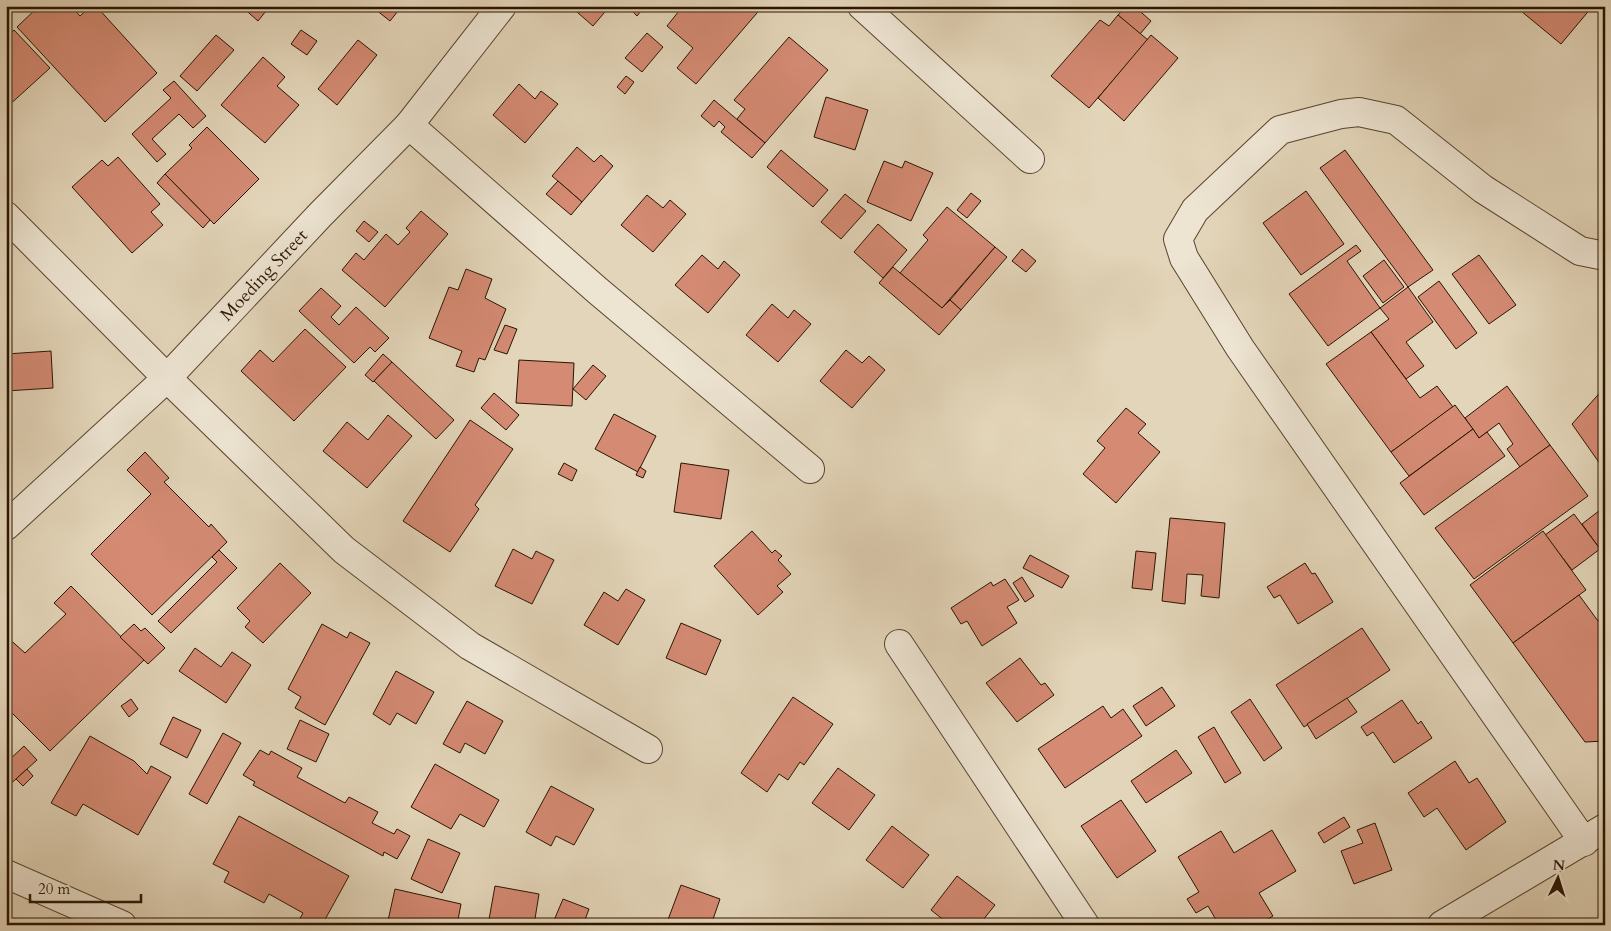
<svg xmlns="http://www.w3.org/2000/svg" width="1611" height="931" viewBox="0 0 1611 931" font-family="Cardo,serif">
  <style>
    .building { fill: #d48a73; stroke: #2a1400 }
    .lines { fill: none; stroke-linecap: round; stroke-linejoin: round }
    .minor-casing { stroke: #58442e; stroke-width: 30 }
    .minor { stroke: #ede4d2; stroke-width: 28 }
    .labels { text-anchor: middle; stroke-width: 5; stroke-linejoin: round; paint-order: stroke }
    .street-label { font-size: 18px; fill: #2a1400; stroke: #ede4d2 }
  </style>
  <rect width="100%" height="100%" fill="#e3d5b9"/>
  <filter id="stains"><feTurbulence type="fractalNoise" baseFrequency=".004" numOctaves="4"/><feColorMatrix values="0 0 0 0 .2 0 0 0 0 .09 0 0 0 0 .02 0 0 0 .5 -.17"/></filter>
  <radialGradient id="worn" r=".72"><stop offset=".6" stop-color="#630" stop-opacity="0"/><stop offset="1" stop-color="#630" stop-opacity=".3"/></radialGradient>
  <!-- building -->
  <g class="building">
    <polygon points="39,6 71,6 80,16 91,6 96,6 157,73 105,122 17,27"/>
    <polygon points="241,6 270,6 258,21"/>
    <polygon points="371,6 402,6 390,21"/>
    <polygon points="570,6 610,6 593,26"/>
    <polygon points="627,6 645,6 637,16"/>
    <polygon points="683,6 763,6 696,84 677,68 693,48 667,26"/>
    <polygon points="1126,6 1134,6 1151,21 1140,34 1118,15"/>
    <polygon points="1524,6 1591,6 1592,7 1561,44 1521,11"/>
    <polygon points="1118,15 1148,40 1089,108 1051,76 1100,20 1109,26"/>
    <polygon points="14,30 50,68 6,108 6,38"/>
    <polygon points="301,30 317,41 307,55 291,44"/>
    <polygon points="647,33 663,47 642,72 625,58"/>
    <polygon points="216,35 234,50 197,91 180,76"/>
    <polygon points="1151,35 1178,58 1124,121 1098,98"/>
    <polygon points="789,37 828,70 765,143 737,119 745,109 734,100"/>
    <polygon points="358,40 377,55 337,105 318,89"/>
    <polygon points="263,57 285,77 277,86 299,105 265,143 221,105"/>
    <polygon points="626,76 634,82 625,94 617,87"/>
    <polygon points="174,81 206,116 193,128 179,114 152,139 166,154 157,162 132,134 171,98 163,90"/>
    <polygon points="519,84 535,99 541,91 558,104 525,143 493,115"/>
    <polygon points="826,97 868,110 855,150 814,137"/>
    <polygon points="714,100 765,143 752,158 721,132 725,127 719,121 714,127 701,116"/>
    <polygon points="207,127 259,179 214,224 165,174 192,148 189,145"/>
    <polygon points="577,147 594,162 601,155 613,166 582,202 552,176"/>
    <polygon points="781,150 828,190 813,207 767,167"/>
    <polygon points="1345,150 1433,270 1408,287 1320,168"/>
    <polygon points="118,157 160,204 151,212 163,225 132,253 72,187 102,160 108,166"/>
    <polygon points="884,161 902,168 905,161 933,173 911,221 867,202"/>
    <polygon points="165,174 210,220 203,228 157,183"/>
    <polygon points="558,181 582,202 571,215 546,194"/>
    <polygon points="1306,191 1344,244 1301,275 1263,223"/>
    <polygon points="971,193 981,201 967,218 957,210"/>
    <polygon points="845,194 866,211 841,239 821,222"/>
    <polygon points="647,195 663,208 670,200 686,214 653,252 621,225"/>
    <polygon points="947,207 995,247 942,308 900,273 928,240 923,235"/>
    <polygon points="421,211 448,234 385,307 342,270 356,253 364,260 386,234 398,245 410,232 406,228"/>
    <polygon points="364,221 378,232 369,242 356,231"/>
    <polygon points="878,224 907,250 883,278 854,252"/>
    <polygon points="1356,245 1361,251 1347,261 1380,308 1328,346 1289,294"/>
    <polygon points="995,247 1007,257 961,310 950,300"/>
    <polygon points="1022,249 1036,261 1026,272 1012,261"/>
    <polygon points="702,255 718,269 724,261 740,275 708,313 675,285"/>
    <polygon points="1479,255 1516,305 1489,324 1452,274"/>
    <polygon points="1384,260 1404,287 1383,303 1363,276"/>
    <polygon points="893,267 942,308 950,300 961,310 939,335 879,283"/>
    <polygon points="466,269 492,279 485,298 506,309 485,360 479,358 474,372 456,366 462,351 429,338 449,287 458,290"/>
    <polygon points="1439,281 1477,333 1456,349 1418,297"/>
    <polygon points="1408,287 1433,322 1406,342 1424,366 1406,379 1371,332 1389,319 1380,308"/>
    <polygon points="321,288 341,306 331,317 339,325 356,307 389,338 375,352 370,347 354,363 299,311"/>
    <polygon points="772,304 788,318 794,310 811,324 778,362 746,335"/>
    <polygon points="505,325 517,329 507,354 494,350"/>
    <polygon points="305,329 346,367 294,421 241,371 260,350 273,362"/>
    <polygon points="1371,332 1420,398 1437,386 1453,407 1391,452 1326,364"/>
    <polygon points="846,350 862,363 869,356 885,370 852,408 820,381"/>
    <polygon points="51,351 53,388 6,391 6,354"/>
    <polygon points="383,354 392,362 373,382 365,375"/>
    <polygon points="519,360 574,363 572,406 516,403"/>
    <polygon points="392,362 454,420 436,439 374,381"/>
    <polygon points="593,365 606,376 586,400 573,389"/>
    <polygon points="1507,386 1550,445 1520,467 1507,449 1513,444 1499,423 1479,438 1465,418"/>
    <polygon points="1605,387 1605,471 1572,424"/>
    <polygon points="494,393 519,415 506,430 481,408"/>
    <polygon points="1455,405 1473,429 1409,476 1391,452"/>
    <polygon points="1126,408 1146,424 1138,433 1160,452 1116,503 1083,474 1105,448 1097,441"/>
    <polygon points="614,414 656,436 638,472 595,449"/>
    <polygon points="388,415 412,436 367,488 323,451 347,422 368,440"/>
    <polygon points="470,420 513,449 475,505 479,509 450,552 403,521"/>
    <polygon points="1473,429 1479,438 1487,432 1505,456 1424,515 1400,483"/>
    <polygon points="1550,445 1588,496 1474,579 1435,528"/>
    <polygon points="145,452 169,478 164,482 209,527 211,524 227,542 152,615 91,554 151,494 127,470"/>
    <polygon points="564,463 577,470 572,481 558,474"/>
    <polygon points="681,463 729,470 721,519 674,512"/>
    <polygon points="640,467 646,471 643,478 636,475"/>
    <polygon points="1604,507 1605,546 1600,549 1582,524"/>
    <polygon points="1574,514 1600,549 1572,570 1545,535"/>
    <polygon points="1170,518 1225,523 1219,598 1201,596 1203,575 1187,574 1185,604 1162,601"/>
    <polygon points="752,531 772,553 775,550 782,556 778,560 791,574 777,586 783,592 758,615 714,566"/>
    <polygon points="1543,531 1586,590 1513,643 1470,585"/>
    <polygon points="513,549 532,559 536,551 554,560 532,604 495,586"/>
    <polygon points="219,550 237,568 171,633 158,621 217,562 212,557"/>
    <polygon points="1136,551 1156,553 1152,590 1132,588"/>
    <polygon points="1030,555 1069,576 1062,588 1023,568"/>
    <polygon points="280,563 311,593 263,643 245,627 250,621 237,608"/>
    <polygon points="1305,563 1312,574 1315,573 1333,602 1298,624 1280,595 1274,598 1267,587"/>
    <polygon points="1022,577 1034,596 1025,602 1013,583"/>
    <polygon points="1005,579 1019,600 1007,607 1017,623 982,646 967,621 961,624 951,608 991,582 993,586"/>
    <polygon points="71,586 144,660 50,751 6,707 6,636 25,653 66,614 54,603"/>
    <polygon points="626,589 645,600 618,645 584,625 604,592 618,601"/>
    <polygon points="1579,595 1598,621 1605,616 1605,741 1585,742 1513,643"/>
    <polygon points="681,623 721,640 706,675 666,658"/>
    <polygon points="134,624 141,631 145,628 165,648 148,664 120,637"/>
    <polygon points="322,624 347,638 350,632 370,643 325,725 295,708 301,697 288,689"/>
    <polygon points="1362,628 1390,670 1304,727 1276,685"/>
    <polygon points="195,648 221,667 232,652 251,665 226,703 179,671"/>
    <polygon points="1020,658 1041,685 1045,683 1054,695 1017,722 986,683"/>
    <polygon points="396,671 434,692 416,724 397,713 390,725 373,714"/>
    <polygon points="1162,687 1175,706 1146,726 1133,706"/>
    <polygon points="793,697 833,724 804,765 800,762 788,780 779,774 767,792 741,773"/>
    <polygon points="1347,698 1357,712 1316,739 1307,724"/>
    <polygon points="131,699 138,709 129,717 121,706"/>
    <polygon points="1250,699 1282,748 1264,761 1231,712"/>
    <polygon points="1402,700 1418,724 1421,721 1432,738 1394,763 1373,732 1367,736 1361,727"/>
    <polygon points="467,701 503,721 485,754 465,743 460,753 443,744"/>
    <polygon points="1103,706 1111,718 1123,709 1142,736 1065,788 1038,749"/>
    <polygon points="173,717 201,730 187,758 160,744"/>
    <polygon points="300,720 329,734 316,762 287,749"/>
    <polygon points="1214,727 1241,773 1225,783 1198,737"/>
    <polygon points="223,733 241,743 207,804 189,794"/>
    <polygon points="90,736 134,761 147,774 151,766 171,777 138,835 83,804 76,816 51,803"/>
    <polygon points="24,746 37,760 6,788 6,763"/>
    <polygon points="260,750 269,755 271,751 302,768 297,777 345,803 349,797 378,812 372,823 394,834 397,829 410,836 397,859 384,852 383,856 253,785 255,782 243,775"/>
    <polygon points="1176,750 1192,773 1146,803 1131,781"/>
    <polygon points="1455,761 1469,783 1477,778 1506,822 1466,850 1437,808 1424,817 1408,793"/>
    <polygon points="435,764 499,800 484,827 460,814 451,829 411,807"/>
    <polygon points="838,768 875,795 849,830 812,803"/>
    <polygon points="27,769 33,776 23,786 16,779"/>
    <polygon points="551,786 594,809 574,845 556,836 551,846 526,832"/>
    <polygon points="1121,800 1156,851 1117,878 1081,826"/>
    <polygon points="239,816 349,876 322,925 303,925 298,922 303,913 269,894 264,903 224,882 229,872 213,864"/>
    <polygon points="1344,817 1350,827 1324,843 1318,833"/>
    <polygon points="1375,823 1392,870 1354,884 1341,851 1363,843 1357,830"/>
    <polygon points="892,826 929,855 903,888 866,860"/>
    <polygon points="1272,830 1296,871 1259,893 1273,916 1258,925 1219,925 1208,906 1196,913 1187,899 1199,892 1178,857 1221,831 1234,853"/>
    <polygon points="428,839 460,853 442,893 411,879"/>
    <polygon points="957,876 995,905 979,925 950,925 931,910"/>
    <polygon points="681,885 720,899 711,925 666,925"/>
    <polygon points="495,886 539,894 534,925 488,925"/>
    <polygon points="395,889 461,904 457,925 387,925"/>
    <polygon points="563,899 589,909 583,925 552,925"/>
  </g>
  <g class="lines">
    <defs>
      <g id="minor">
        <polyline points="862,6 1030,159"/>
        <polyline points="409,125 598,291 810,469"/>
        <polyline points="6,216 167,378 344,550 470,646 648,749"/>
        <path id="s1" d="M6,526L167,378L320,215L409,125L502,6"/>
        <polyline points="899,644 1085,925"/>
        <polyline points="1584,842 1240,348 1184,258 1178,239 1195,210 1280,130 1341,114 1359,112 1396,120 1483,189 1580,251 1605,256"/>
        <polyline points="6,874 122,925"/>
        <polyline points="1442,925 1605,828"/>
      </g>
    </defs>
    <!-- minor casing -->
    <use href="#minor" class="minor-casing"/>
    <!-- minor -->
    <use href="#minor" class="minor"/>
  </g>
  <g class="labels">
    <!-- street labels -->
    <g class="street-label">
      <text dy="6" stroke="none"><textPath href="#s1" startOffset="360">Moeding Street</textPath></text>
    </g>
  </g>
  <!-- margin -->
  <rect width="1611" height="931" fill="none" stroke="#e3d5b9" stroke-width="25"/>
  <rect x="8" y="8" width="1596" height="916" fill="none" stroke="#2a1400" stroke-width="2.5"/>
  <rect x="12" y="12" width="1586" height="906" fill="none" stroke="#2a1400"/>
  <!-- north arrow -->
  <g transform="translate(1558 878) rotate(4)" stroke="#ede4d2" stroke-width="4" paint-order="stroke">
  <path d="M0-4L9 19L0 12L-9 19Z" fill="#2a1400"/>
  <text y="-8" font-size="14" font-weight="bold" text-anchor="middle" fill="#2a1400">N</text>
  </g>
  <!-- scale -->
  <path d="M30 894v8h111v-8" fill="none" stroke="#2a1400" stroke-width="2.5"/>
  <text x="38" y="894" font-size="15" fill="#2a1400" stroke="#ede4d2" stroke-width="4" paint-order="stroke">20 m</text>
  <rect width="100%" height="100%" filter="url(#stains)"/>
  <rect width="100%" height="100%" fill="url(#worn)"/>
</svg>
